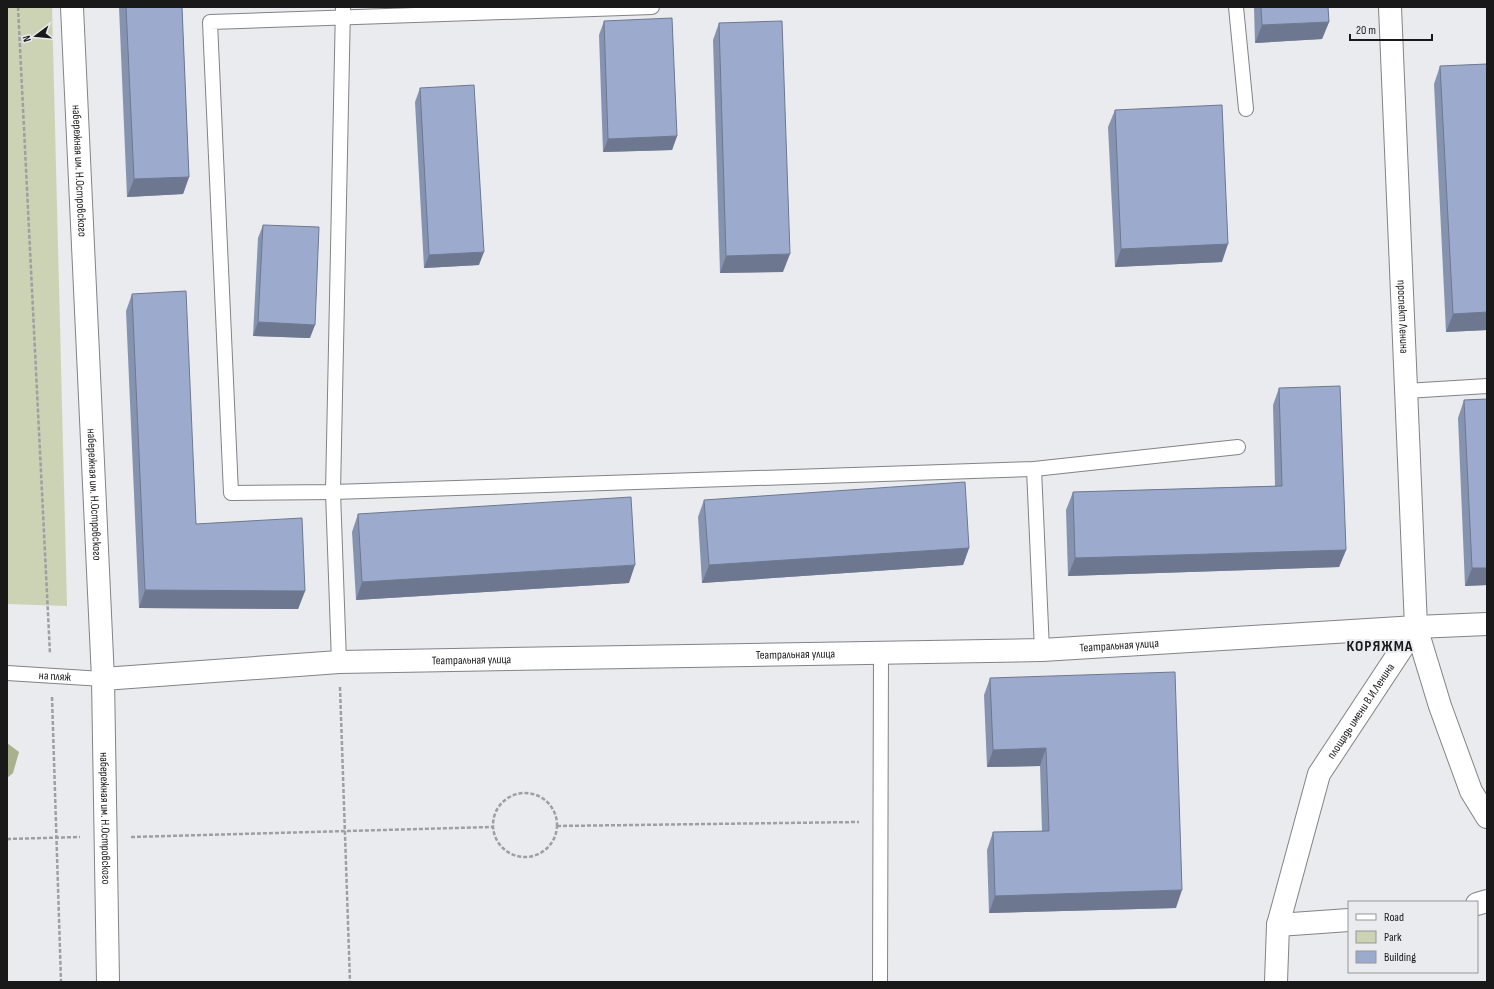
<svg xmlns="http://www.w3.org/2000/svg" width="1494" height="989" viewBox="0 0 1494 989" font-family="'Sofia Sans Condensed',sans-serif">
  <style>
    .green { fill: #cbd3b4 }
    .forest { fill: #a7b18c }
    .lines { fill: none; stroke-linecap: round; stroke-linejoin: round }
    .lane-casing { stroke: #818386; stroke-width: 16 }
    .street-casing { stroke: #818386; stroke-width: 24 }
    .secondary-casing { stroke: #818386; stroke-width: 24 }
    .path { stroke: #9e9fa2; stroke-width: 2.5; stroke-dasharray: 4 2; stroke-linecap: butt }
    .lane { stroke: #fff; stroke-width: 14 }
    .street { stroke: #fff; stroke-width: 22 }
    .secondary { stroke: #fff; stroke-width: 22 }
    .wall { fill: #8693b0 }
    .shaded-wall { fill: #6d7890 }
    .building { fill: #9cabcd; stroke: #6d7890 }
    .labels { text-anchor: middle; stroke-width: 4; stroke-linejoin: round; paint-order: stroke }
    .street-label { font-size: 12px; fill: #19191a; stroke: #e9ebee }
    .district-label { font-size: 16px; font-weight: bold; letter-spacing: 1px; fill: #19191a; stroke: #e9ebee }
  </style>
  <rect width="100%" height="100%" fill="#e9ebee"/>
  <!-- green -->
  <polygon class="green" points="7,7 52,7 67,606 7,604"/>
  <!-- forest -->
  <polygon class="forest" points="7,743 19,752 13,773 7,778"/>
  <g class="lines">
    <defs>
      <g id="lane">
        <polyline points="652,7 210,22 231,493 333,492 1034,469 1238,447"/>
        <polyline points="1236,7 1246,109"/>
        <polyline points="1406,391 1487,386"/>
        <polyline points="1034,469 1042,650"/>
        <polyline points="339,662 333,492 343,7"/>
        <path id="s1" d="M7,673L103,679"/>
        <polyline points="880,982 881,653"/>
      </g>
      <g id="street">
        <path id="s2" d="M72,7L103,679L108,982"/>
        <path id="s3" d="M103,679L339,662L1042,650L1416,627L1487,624"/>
        <polyline points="1477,904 1487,901"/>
        <polyline points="1278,925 1349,920"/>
      </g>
      <g id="secondary">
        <path id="s4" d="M1390,7L1416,627L1440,706L1471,791L1487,817"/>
        <path id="s5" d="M1276,982L1278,925L1319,774L1416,627"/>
      </g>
    </defs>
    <!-- lane casing -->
    <use href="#lane" class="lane-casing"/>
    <!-- street casing -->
    <use href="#street" class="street-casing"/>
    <!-- secondary casing -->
    <use href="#secondary" class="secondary-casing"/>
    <!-- path -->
    <g class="path">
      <polyline points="18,7 50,654"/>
      <polyline points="340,687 350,982"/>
      <polyline points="52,697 61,982"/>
      <circle cx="525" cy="825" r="32"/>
      <polyline points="557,826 859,822"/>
      <polyline points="131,837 492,827"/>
      <polyline points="7,839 80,837"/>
    </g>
    <!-- lane -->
    <use href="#lane" class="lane"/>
    <!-- street -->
    <use href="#street" class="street"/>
    <!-- secondary -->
    <use href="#secondary" class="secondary"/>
  </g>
  <!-- wall -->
  <g class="wall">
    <polygon points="119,7 182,7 189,177 183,194 127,197"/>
    <polygon points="1254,7 1328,7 1329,22 1322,39 1255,43"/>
    <polygon points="604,21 677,136 672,150 603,152 599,35"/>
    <polygon points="719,23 783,272 720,273 713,40"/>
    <polygon points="1440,66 1487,330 1446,332 1434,84"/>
    <polygon points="420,88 479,265 424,268 415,102"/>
    <polygon points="1115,110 1222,262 1115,267 1108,127"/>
    <polygon points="263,225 310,338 253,336 258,238"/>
    <polygon points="132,294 196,524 305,591 298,609 139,608 126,311"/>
    <polygon points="1279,388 1346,550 1339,567 1068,576 1066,510 1073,492 1275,486 1273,405"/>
    <polygon points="1487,399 1487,585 1465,586 1458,418 1464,400"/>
    <polygon points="704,500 969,548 963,565 702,583 698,517"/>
    <polygon points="358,514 629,583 356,600 352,532"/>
    <polygon points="990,678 1176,908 989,913 987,850 993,832 1042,831 1040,766 987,767 984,695"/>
  </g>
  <!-- shaded-wall -->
  <g class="shaded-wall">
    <polygon points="1329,22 1322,39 1255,43 1262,25"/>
    <polygon points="677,136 672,150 603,152 608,139"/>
    <polygon points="189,177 183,194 127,197 134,179"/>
    <polygon points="1228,244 1222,262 1115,267 1121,249"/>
    <polygon points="484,252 479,265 424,268 429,255"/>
    <polygon points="790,254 783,272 720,273 726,256"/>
    <polygon points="1487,312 1487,330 1446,332 1453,314"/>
    <polygon points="258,322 315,325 310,338 253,336"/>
    <polygon points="969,548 963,565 702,583 709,565"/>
    <polygon points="1346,550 1339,567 1068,576 1075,558"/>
    <polygon points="635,565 629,583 356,600 362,582"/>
    <polygon points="1472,568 1487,568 1487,585 1465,586"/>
    <polygon points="145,590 305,591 298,609 139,608"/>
    <polygon points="1046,748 1040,766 987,767 993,750"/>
    <polygon points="1182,890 1176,908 989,913 995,896"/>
  </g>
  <!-- building -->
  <g class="building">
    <polygon points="126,7 182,7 189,177 134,179"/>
    <polygon points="1261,7 1328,7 1329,22 1262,25"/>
    <polygon points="672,18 677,136 608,139 604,21"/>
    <polygon points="782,21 790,254 726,256 719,23"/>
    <polygon points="1487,64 1487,312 1453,314 1440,66"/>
    <polygon points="474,85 484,252 429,255 420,88"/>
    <polygon points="1222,105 1228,244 1121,249 1115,110"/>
    <polygon points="263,225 319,227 315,325 258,322"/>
    <polygon points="186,291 196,524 302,518 305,591 145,590 132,294"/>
    <polygon points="1340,386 1346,550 1075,558 1073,492 1282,486 1279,388"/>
    <polygon points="1487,399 1487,568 1472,568 1464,400"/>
    <polygon points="965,482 969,548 709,565 704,500"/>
    <polygon points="631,497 635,565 362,582 358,514"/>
    <polygon points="1175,672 1182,890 995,896 993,832 1049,831 1046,748 993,750 990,678"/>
  </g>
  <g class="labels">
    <!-- street labels -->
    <g class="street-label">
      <text dy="4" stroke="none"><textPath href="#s2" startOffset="164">набережная им. Н.Островского</textPath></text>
      <text dy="4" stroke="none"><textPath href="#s4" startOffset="310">проспект Ленина</textPath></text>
      <text dy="4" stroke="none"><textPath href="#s2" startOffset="488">набережная им. Н.Островского</textPath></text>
      <text dy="4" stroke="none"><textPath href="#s3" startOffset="1017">Театральная улица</textPath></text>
      <text dy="4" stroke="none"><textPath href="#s3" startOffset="693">Театральная улица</textPath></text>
      <text dy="4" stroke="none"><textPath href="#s3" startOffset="369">Театральная улица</textPath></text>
      <text dy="4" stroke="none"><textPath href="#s1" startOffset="48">на пляж</textPath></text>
      <text dy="4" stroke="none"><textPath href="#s5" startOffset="289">площадь имени В.И.Ленина</textPath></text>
      <text dy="4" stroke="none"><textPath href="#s2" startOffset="812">набережная им. Н.Островского</textPath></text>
    </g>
    <!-- district labels -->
    <g class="district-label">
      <text x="1380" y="651">КОРЯЖМА</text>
    </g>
  </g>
  <!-- border -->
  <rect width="1494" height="989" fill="none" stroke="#19191a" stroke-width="16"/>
  <!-- legend -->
  <rect x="1348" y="901" width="130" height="72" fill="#e9ebee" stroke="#969799"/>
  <rect x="1356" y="914" width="20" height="6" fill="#ffffff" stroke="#969799"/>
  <text x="1384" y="921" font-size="12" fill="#19191a">Road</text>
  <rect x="1356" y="931" width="20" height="12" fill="#cbd3b4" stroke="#969799"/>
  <text x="1384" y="941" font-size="12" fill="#19191a">Park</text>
  <rect x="1356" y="951" width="20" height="12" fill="#9cabcd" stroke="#969799"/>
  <text x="1384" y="961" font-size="12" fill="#19191a">Building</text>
  <!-- north arrow -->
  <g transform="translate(36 36) rotate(254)" stroke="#e9ebee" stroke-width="3" paint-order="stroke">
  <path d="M0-3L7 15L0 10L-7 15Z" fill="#19191a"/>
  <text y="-6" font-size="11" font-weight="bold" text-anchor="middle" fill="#19191a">N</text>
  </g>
  <!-- scale -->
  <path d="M1350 34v6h82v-6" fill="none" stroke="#19191a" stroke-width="2"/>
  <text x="1356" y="34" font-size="12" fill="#19191a" stroke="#e9ebee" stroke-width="3" paint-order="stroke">20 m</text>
</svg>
